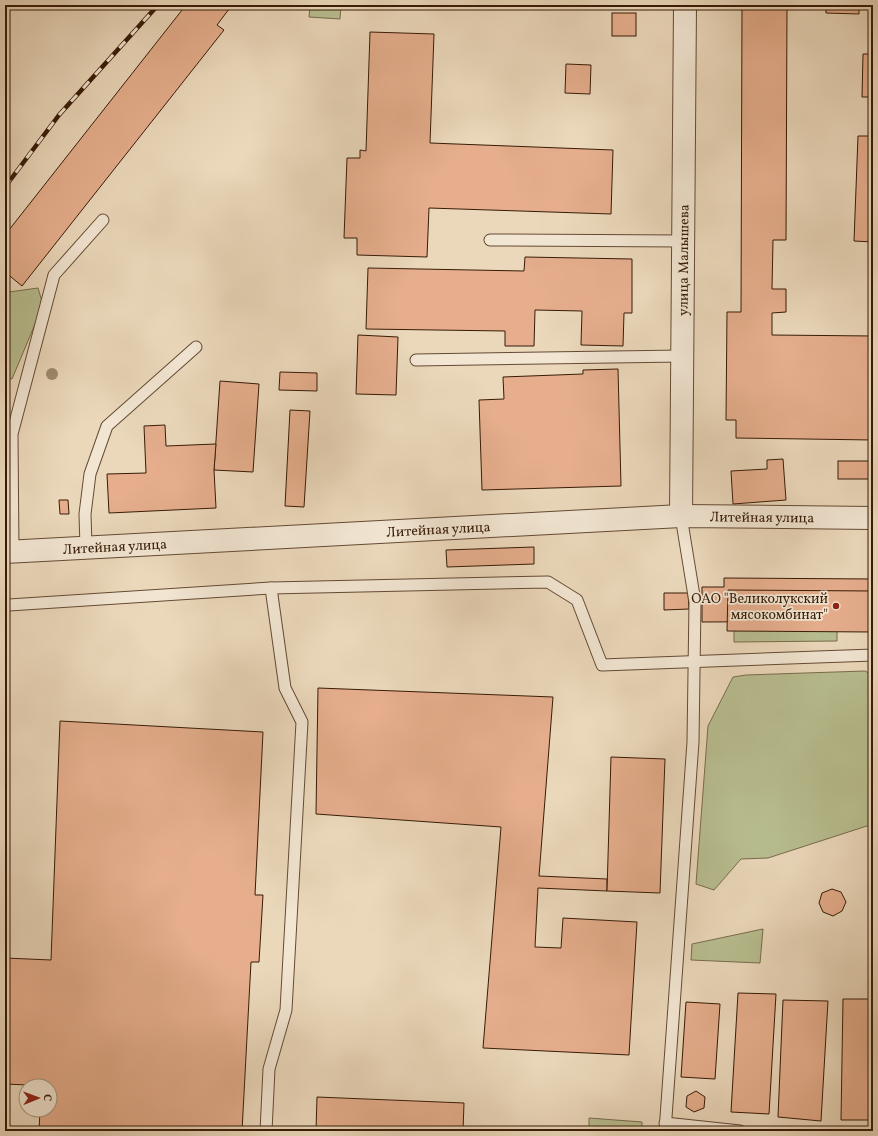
<svg xmlns="http://www.w3.org/2000/svg" width="878" height="1136" viewBox="0 0 878 1136" font-family="Vollkorn,serif">
  <style>
    .green { fill: #b8be90; stroke: #786c4c }
    .building { fill: #e6ae8d; stroke: #371b07 }
    .lines { fill: none; stroke-linecap: round; stroke-linejoin: round }
    .service-casing { stroke: #644a34; stroke-width: 13 }
    .minor-casing { stroke: #644a34; stroke-width: 24 }
    .tertiary-casing { stroke: #644a34; stroke-width: 24 }
    .service { stroke: #f2e6d3; stroke-width: 11 }
    .minor { stroke: #f2e6d3; stroke-width: 22 }
    .tertiary { stroke: #f2e6d3; stroke-width: 22 }
    .rail-casing { stroke: #371b07; stroke-width: 4.5 }
    .rail { stroke: #f2e6d3; stroke-width: 3; stroke-dasharray: 9; stroke-linecap: butt }
    .tree { fill: #9d8b6f }
    .poi-dot { fill: #8f2418; stroke: #f2e6d3; stroke-width: 1.5 }
    .labels { text-anchor: middle; stroke-width: 3.5; stroke-linejoin: round; paint-order: stroke }
    .street-label { font-size: 14px; fill: #371b07; stroke: #f2e6d3 }
    .poi-label { font-size: 14px; fill: #371b07; stroke: #f2e6d3; text-anchor: end }
  </style>
  <rect width="100%" height="100%" fill="#ebd8bb"/>
  <filter id="stains"><feTurbulence type="fractalNoise" baseFrequency=".005" numOctaves="4"/><feColorMatrix values="0 0 0 0 .2 0 0 0 0 .09 0 0 0 0 .02 0 0 0 .5 -.17"/></filter>
  <radialGradient id="worn" r=".72"><stop offset=".6" stop-color="#630" stop-opacity="0"/><stop offset="1" stop-color="#630" stop-opacity=".3"/></radialGradient>
  <!-- green -->
  <g class="green">
    <polygon points="310,5 341,5 340,19 309,17"/>
    <polygon points="38,288 43,305 12,379 5,377 5,290 9,292"/>
    <polygon points="837,621 837,641 734,642 734,622"/>
    <polygon points="865,671 873,675 873,824 768,858 741,859 714,890 696,884 708,726 733,677 746,675"/>
    <polygon points="763,929 760,963 691,960 692,944"/>
    <polygon points="589,1118 642,1122 642,1131 589,1131"/>
  </g>
  <!-- building -->
  <g class="building">
    <polygon points="186,5 232,5 217,25 224,30 22,286 5,272 5,235"/>
    <polygon points="742,5 787,5 786,240 773,240 772,289 786,289 786,312 772,313 772,335 873,336 873,440 736,438 736,420 726,420 727,312 741,312"/>
    <polygon points="826,5 859,5 859,14 826,13"/>
    <rect x="612" y="13" width="24" height="23"/>
    <polygon points="370,32 434,34 430,143 613,150 611,214 429,208 427,257 357,255 357,238 344,238 347,158 360,158 360,150 366,151"/>
    <polygon points="863,54 873,54 873,97 862,97"/>
    <polygon points="566,64 591,65 590,94 565,93"/>
    <polygon points="858,136 873,136 873,242 854,241"/>
    <polygon points="525,257 632,259 632,313 624,313 623,346 581,345 582,311 535,310 534,346 505,346 505,331 366,329 368,268 524,271"/>
    <polygon points="358,335 398,337 396,395 356,394"/>
    <polygon points="618,369 621,486 482,490 479,400 504,399 503,377 583,374 583,370"/>
    <polygon points="280,372 317,373 317,391 279,390"/>
    <polygon points="220,381 259,384 253,472 214,470"/>
    <polygon points="290,410 310,411 304,507 285,506"/>
    <polygon points="165,425 166,446 216,444 214,470 216,508 109,513 107,474 146,473 144,426"/>
    <polygon points="783,459 786,500 733,504 731,471 767,469 767,460"/>
    <rect x="838" y="461" width="35" height="18"/>
    <polygon points="59,500 68,500 69,514 60,514"/>
    <polygon points="534,547 534,564 447,567 446,550"/>
    <polygon points="724,578 873,579 873,621 702,622 702,587 724,587"/>
    <polygon points="728,590 873,591 873,632 727,631"/>
    <polygon points="664,593 688,593 689,609 664,610"/>
    <polygon points="318,688 553,697 539,876 607,879 607,891 538,888 535,947 561,948 563,918 637,922 629,1055 483,1048 501,827 316,814"/>
    <polygon points="60,721 263,732 255,895 263,895 259,962 251,962 242,1131 39,1131 40,1110 50,1110 50,1086 5,1084 5,958 51,960"/>
    <polygon points="611,757 665,759 660,893 607,891"/>
    <polygon points="832,889 841,892 846,902 842,911 833,916 823,912 819,903 822,893"/>
    <polygon points="738,993 776,994 769,1114 731,1112"/>
    <polygon points="843,999 873,999 873,1120 841,1120"/>
    <polygon points="783,1000 828,1001 821,1121 778,1117"/>
    <polygon points="686,1002 720,1004 715,1079 681,1077"/>
    <polygon points="696,1091 705,1097 704,1108 694,1112 686,1107 687,1096"/>
    <polygon points="317,1097 464,1103 463,1131 316,1131"/>
  </g>
  <g class="lines">
    <defs>
      <g id="service">
        <polyline points="490,240 683,241"/>
        <polyline points="416,360 682,356"/>
        <polyline points="86,547 85,514 90,474 107,426 196,347"/>
        <polyline points="13,551 12,434 54,275 103,220"/>
        <polyline points="5,607 9,605 271,588 548,582 577,600 602,665 873,655"/>
        <polyline points="665,1123 740,1131"/>
        <polyline points="266,1131 269,1069 286,1010 302,722 285,688 271,588"/>
        <polyline points="665,1131 693,742 695,602 681,516"/>
      </g>
      <g id="minor">
        <path id="s1" d="M5,552L681,516L873,518"/>
      </g>
      <g id="tertiary">
        <path id="s2" d="M681,516L685,5"/>
      </g>
    </defs>
    <!-- service casing -->
    <use href="#service" class="service-casing"/>
    <!-- minor casing -->
    <use href="#minor" class="minor-casing"/>
    <!-- tertiary casing -->
    <use href="#tertiary" class="tertiary-casing"/>
    <!-- service -->
    <use href="#service" class="service"/>
    <!-- minor -->
    <use href="#minor" class="minor"/>
    <!-- tertiary -->
    <use href="#tertiary" class="tertiary"/>
    <defs>
      <polyline id="rail" points="5,187 59,115 158,5"/>
    </defs>
    <!-- rail casing -->
    <use href="#rail" class="rail-casing"/>
    <!-- rail -->
    <use href="#rail" class="rail"/>
  </g>
  <!-- trees -->
  <circle class="tree" cx="52" cy="374" r="6"/>
  <!-- markers -->
  <circle class="poi-dot" cx="836" cy="606" r="4"/>
  <g class="labels">
    <!-- street labels -->
    <g class="street-label">
      <text dy="5" stroke="none"><textPath href="#s2" startOffset="256">улица Малышева</textPath></text>
      <text dy="5" stroke="none"><textPath href="#s1" startOffset="758">Литейная улица</textPath></text>
      <text dy="5" stroke="none"><textPath href="#s1" startOffset="434">Литейная улица</textPath></text>
      <text dy="5" stroke="none"><textPath href="#s1" startOffset="110">Литейная улица</textPath></text>
    </g>
    <!-- poi labels -->
    <g class="poi-label">
      <text x="828" y="603">ОАО "Великолукский<tspan x="828" dy="16">мясокомбинат"</tspan></text>
    </g>
  </g>
  <!-- margin -->
  <rect width="878" height="1136" fill="none" stroke="#ebd8bb" stroke-width="20"/>
  <rect x="6" y="6" width="866" height="1124" fill="none" stroke="#371b07" stroke-width="2"/>
  <rect x="10" y="10" width="858" height="1116" fill="none" stroke="#371b07"/>
  <!-- north arrow -->
  <g transform="translate(38 1098) rotate(89)"><circle r="19" fill="#f2e6d3" stroke="#a79581"/>
  <path d="M0-3L7 15L0 10L-7 15Z" fill="#8f2418"/>
  <text y="-6" font-size="11" font-weight="bold" text-anchor="middle" fill="#371b07">С</text>
  </g>
  <rect width="100%" height="100%" filter="url(#stains)"/>
  <rect width="100%" height="100%" fill="url(#worn)"/>
</svg>
